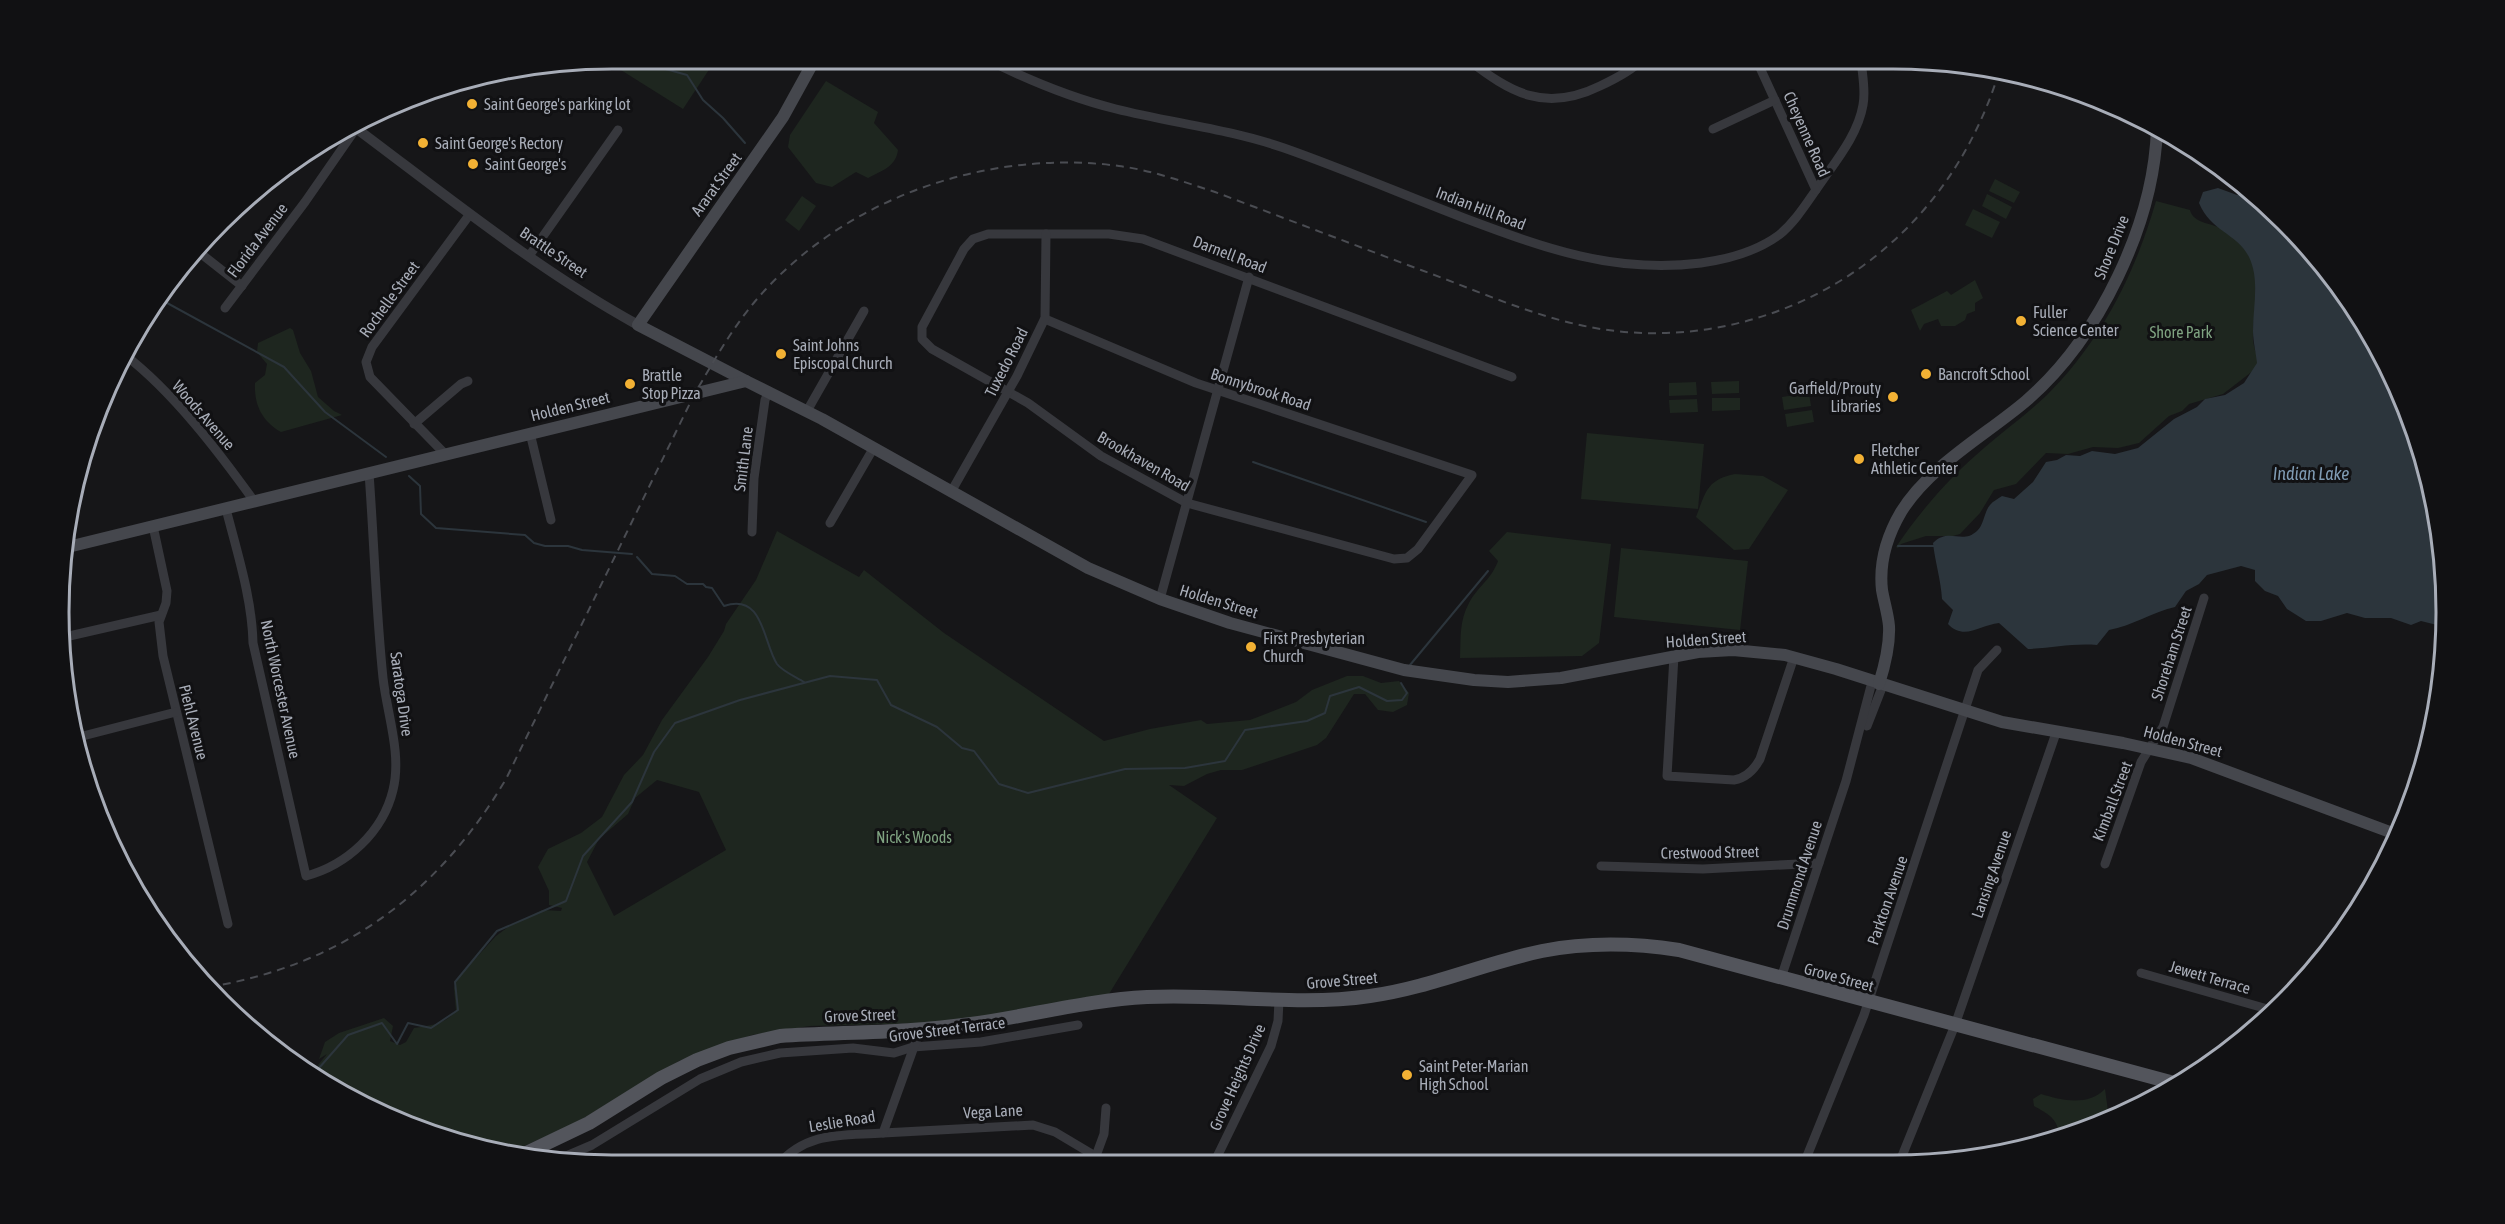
<svg xmlns="http://www.w3.org/2000/svg" width="2505" height="1224" viewBox="0 0 2505 1224" font-family="'Asap Condensed',sans-serif">
  <style>
    .green { fill: #1e261f; fill-rule: evenodd }
    .water { fill: #2c353c }
    .lines { fill: none; stroke-linecap: round; stroke-linejoin: round }
    .stream { stroke: #2c353c; stroke-width: 2 }
    .minor { stroke: #37383d; stroke-width: 9 }
    .tertiary { stroke: #37383d; stroke-width: 10 }
    .secondary { stroke: #45474d; stroke-width: 12 }
    .primary { stroke: #53555c; stroke-width: 14 }
    .rail { stroke: #4a4c52; stroke-width: 2; stroke-dasharray: 8 6; stroke-linecap: butt }
    .poi-dot { fill: #f2b134; stroke: #111113; stroke-width: 2 }
    .labels { text-anchor: middle; stroke-width: 6; stroke-linejoin: round; paint-order: stroke }
    .poi-label { font-size: 16px; fill: #a8adb8; stroke: #111113; text-anchor: start }
    .street-label { font-size: 16px; fill: #a8adb8; stroke: #111113 }
    .park-label { font-size: 16px; fill: #7fa381; stroke: #111113 }
    .water-label { font-size: 18px; font-style: italic; fill: #7f9bb3; stroke: #111113 }
    .rim { fill: none; stroke: #a8adb8; stroke-width: 3 }
  </style>
  <rect width="100%" height="100%" fill="#161618"/>
  <!-- green -->
  <g class="green">
    <polygon points="612,59 716,59 683,109 605,60"/>
    <path d="M826,81L878,112L874,123L898,150C896,167 881,171 868,178L856,172L832,187L816,183L788,147L790,135Z"/>
    <polygon points="1995,179 2020,192 2014,203 1989,191"/>
    <polygon points="1987,194 2012,207 2006,219 1982,206"/>
    <polygon points="802,196 816,206 799,231 785,220"/>
    <path d="M2156,201L2190,210C2193,224 2214,223 2224,230C2231,234 2241,242 2246,248C2265,274 2252,311 2253,340C2254,350 2259,357 2258,367L2223,394L2189,404L2182,411L2169,416L2139,443L2118,448L2093,447L2068,454L2046,453L2016,484L1994,490L1980,513L1960,534L1953,536H1926L1901,544L1898,548L1896,547C1921,510 1950,477 1984,448C2005,430 2027,414 2047,395C2101,341 2135,274 2156,201Z"/>
    <polygon points="1973,209 2000,222 1992,238 1965,225"/>
    <polygon points="1975,280 1983,298 1975,303 1975,311 1967,314 1965,320 1955,326 1941,326 1938,319 1924,324 1920,331 1911,310 1947,291 1951,295"/>
    <path d="M290,328L293,330L300,353L311,371L318,397L334,411L342,415L281,432C262,421 254,405 255,383L265,375L267,364L257,352L258,343Z"/>
    <polygon points="1739,381 1739,393 1712,394 1711,382"/>
    <polygon points="1696,382 1697,395 1669,396 1669,383"/>
    <polygon points="1809,393 1811,406 1784,410 1782,397"/>
    <polygon points="1712,398 1740,398 1740,410 1712,411"/>
    <polygon points="1697,399 1698,412 1670,413 1669,400"/>
    <polygon points="1812,410 1814,422 1787,427 1785,414"/>
    <polygon points="1587,433 1704,444 1698,509 1581,499"/>
    <path d="M1735,474L1763,476L1788,490L1749,549L1734,550L1696,517C1706,492 1706,480 1735,474Z"/>
    <path d="M777,531L859,577L864,570L944,633L1104,741L1150,729L1201,720L1207,724L1250,720L1296,702L1312,690L1347,676H1363L1381,683L1399,681L1409,693L1407,705L1393,712L1378,710L1365,694H1354L1326,738L1317,745L1242,770H1221L1207,774L1184,786L1169,785L1217,818L1109,994L1013,1012L929,1023L810,1026L752,1035L679,1061L574,1124L504,1155L400,1123L310,1075L327,1054L319,1059L325,1042L339,1033L384,1018L393,1026L390,1041L400,1045L406,1042L414,1028C430,1025 446,1025 456,1010L454,988L457,979L496,936L508,927L542,910L561,911L562,908L549,905V891L538,867L548,849L581,833L602,817L624,775L643,755L662,720L708,657L724,631L726,624L756,580ZM657,780L699,792L726,850L614,916L587,862L599,839L628,814L635,798Z"/>
    <path d="M1507,532L1611,544L1599,643L1582,656L1460,658C1461,638 1459,621 1469,603C1478,586 1491,580 1498,561L1489,551Z"/>
    <polygon points="1621,548 1748,561 1740,630 1614,617"/>
    <path d="M2105,1089L2108,1111L2098,1114C2092,1131 2074,1131 2059,1136C2058,1118 2048,1114 2034,1106L2033,1099L2041,1094C2061,1100 2087,1107 2105,1089Z"/>
  </g>
  <!-- water -->
  <path class="water" d="M2218,188L2237,195L2250,193L2285,221L2353,305L2404,401L2436,504L2446,612L2445,625L2441,626L2421,621L2411,625L2391,618H2365L2347,613L2321,621H2306L2287,609L2278,596L2265,591L2255,581V570L2241,566L2207,575L2199,584L2186,591L2175,607C2152,612 2132,626 2109,630L2097,645C2073,643 2052,648 2028,649L1999,623C1980,625 1964,641 1948,624L1953,610L1942,599C1941,580 1935,562 1933,543C1949,527 1962,545 1977,531C1984,525 1984,512 1990,505C1993,501 1998,499 2002,496L2014,499L2033,482L2046,462L2057,460L2066,455L2080,456L2092,451L2115,454L2138,448L2174,419L2197,407L2205,399L2225,395L2244,383L2257,363C2256,353 2253,341 2253,331C2253,306 2260,280 2249,257C2237,233 2211,232 2199,203L2203,192Z"/>
  <g class="lines">
    <!-- stream -->
    <g class="stream">
      <polyline points="630,59 687,75 703,100 723,118 745,143"/>
      <polyline points="158,298 284,367 325,412 386,457"/>
      <polyline points="1253,462 1426,522"/>
      <polyline points="409,476 420,486 421,514 436,528 525,535 534,543 545,546 568,546 582,550 632,554"/>
      <polyline points="1898,546 1934,546"/>
      <path d="M637,557L652,574L675,576L687,584H703L706,587L712,588L724,606C764,592 763,643 777,664C782,671 796,677 804,682"/>
      <polyline points="1410,665 1488,571"/>
      <polyline points="312,1076 348,1035 382,1023 397,1044 408,1023 431,1028 458,1010 455,982 497,931 566,901 583,856 632,802 654,752 675,723 740,700 830,676 877,680 891,705 937,727 962,748 974,751 999,784 1028,793 1125,769 1185,768 1225,761 1245,730 1307,721 1325,713 1330,696 1359,687 1387,701 1402,700 1407,693 1401,683"/>
    </g>
    <!-- minor -->
    <g class="minor">
      <path d="M986,59C1028,80 1071,98 1116,109C1172,123 1229,129 1284,148C1344,169 1404,195 1464,218C1544,248 1614,274 1701,263C1729,259 1756,252 1779,235C1795,222 1806,204 1818,187C1835,162 1858,135 1863,105C1866,90 1862,74 1861,59"/>
      <path d="M1467,59C1511,93 1545,113 1600,86C1615,79 1631,71 1643,59"/>
      <polyline points="1756,59 1816,190"/>
      <polyline points="1713,129 1775,100"/>
      <polyline points="200,253 242,286"/>
      <polyline points="529,256 618,130"/>
      <polyline points="225,308 305,202 355,130"/>
      <polyline points="1045,319 1196,383 1472,475 1418,549 1407,558 1394,559 1187,503 1101,456 1028,403 932,349 922,339 922,327 964,249 973,239 988,234 1109,234 1143,239 1512,377"/>
      <path d="M125,355C173,392 218,451 254,501"/>
      <polyline points="807,411 864,311"/>
      <polyline points="414,424 461,384 468,381"/>
      <polyline points="530,433 551,520"/>
      <polyline points="445,454 370,377 366,362 372,347 470,214"/>
      <polyline points="951,492 1017,376 1045,318 1046,234"/>
      <path d="M226,509C237,552 252,598 253,643L306,876C347,865 383,832 393,790C402,754 387,714 383,678C376,610 374,541 369,473"/>
      <polyline points="830,523 873,449"/>
      <polyline points="153,526 167,591 166,603 159,622 163,656 228,924"/>
      <polyline points="752,532 754,478 765,400 769,391"/>
      <polyline points="1160,599 1249,277"/>
      <polyline points="65,637 161,615"/>
      <path d="M1674,656L1667,776L1734,780C1746,778 1754,770 1760,759L1794,657"/>
      <polyline points="1867,726 1883,685"/>
      <polyline points="79,737 176,712"/>
      <polyline points="2105,864 2141,762 2163,727 2204,598"/>
      <polyline points="1601,866 1703,869 1819,863"/>
      <polyline points="2141,973 2271,1010"/>
      <polyline points="1781,978 1846,781 1872,682"/>
      <polyline points="883,1133 1033,1125 1055,1132 1097,1157"/>
      <polyline points="557,1160 592,1145 700,1079 741,1062 780,1053 853,1048 894,1053 913,1047 981,1042 1078,1025"/>
      <polyline points="1805,1161 1864,1015 1978,670 1997,650"/>
      <polyline points="1900,1161 1955,1025 2056,733"/>
      <polyline points="1214,1163 1271,1046 1278,1021 1279,1000"/>
      <polyline points="1093,1164 1104,1134 1106,1108"/>
      <path d="M778,1165C807,1131 842,1136 883,1133L920,1030"/>
    </g>
    <!-- tertiary -->
    <path class="tertiary" d="M357,129C448,197 538,270 638,325"/>
    <!-- secondary -->
    <g class="secondary">
      <polyline points="746,381 638,325 783,117 815,59"/>
      <polyline points="68,547 746,381 822,419 1088,568 1160,599 1230,623 1404,670 1474,680 1508,682 1561,678 1698,652 1733,650 1785,655 1836,669 2002,722 2123,743 2191,758 2398,835"/>
      <path d="M1879,684C1885,665 1890,646 1889,626C1888,614 1884,602 1882,590C1879,563 1887,536 1901,512C1929,466 1986,435 2026,401C2099,338 2154,224 2157,128"/>
    </g>
    <!-- primary -->
    <path class="primary" d="M520,1156L589,1123L661,1078L697,1060L729,1048L780,1036C844,1032 908,1033 971,1024C1030,1016 1088,1000 1147,997C1221,993 1296,1007 1370,996C1429,988 1484,963 1542,951C1588,942 1633,943 1679,950L2174,1083"/>
    <!-- rail -->
    <path class="rail" d="M209,987C342,965 438,894 506,779L694,395C716,357 736,321 766,289C854,195 991,149 1119,166C1151,170 1184,182 1215,192C1284,218 1352,244 1421,270C1473,289 1525,313 1580,325C1678,347 1783,324 1864,265C1931,216 1976,148 2000,69"/>
  </g>
  <!-- markers -->
  <g class="poi-dot">
    <circle cx="472" cy="104" r="6"/>
    <circle cx="423" cy="143" r="6"/>
    <circle cx="473" cy="164" r="6"/>
    <circle cx="2021" cy="321" r="6"/>
    <circle cx="781" cy="354" r="6"/>
    <circle cx="1926" cy="374" r="6"/>
    <circle cx="630" cy="384" r="6"/>
    <circle cx="1893" cy="397" r="6"/>
    <circle cx="1859" cy="459" r="6"/>
    <circle cx="1251" cy="647" r="6"/>
    <circle cx="1407" cy="1075" r="6"/>
  </g>
  <g class="labels">
    <!-- poi labels -->
    <g class="poi-label">
      <text x="484" y="110">Saint George's parking lot</text>
      <text x="435" y="149">Saint George's Rectory</text>
      <text x="485" y="170">Saint George's</text>
      <text x="2033" y="318">Fuller<tspan x="2033" dy="18">Science Center</tspan></text>
      <text x="793" y="351">Saint Johns<tspan x="793" dy="18">Episcopal Church</tspan></text>
      <text x="1938" y="380">Bancroft School</text>
      <text x="642" y="381">Brattle<tspan x="642" dy="18">Stop Pizza</tspan></text>
      <text x="1881" y="394" text-anchor="end">Garfield/Prouty<tspan x="1881" dy="18">Libraries</tspan></text>
      <text x="1871" y="456">Fletcher<tspan x="1871" dy="18">Athletic Center</tspan></text>
      <text x="1263" y="644">First Presbyterian<tspan x="1263" dy="18">Church</tspan></text>
      <text x="1419" y="1072">Saint Peter-Marian<tspan x="1419" dy="18">High School</tspan></text>
    </g>
    <!-- street labels -->
    <g class="street-label">
      <text transform="translate(1807 134) rotate(66)" y="6">Cheyenne Road</text>
      <text transform="translate(716 184) rotate(-54)" y="6">Ararat Street</text>
      <text transform="translate(1481 208) rotate(21)" y="6">Indian Hill Road</text>
      <text transform="translate(257 240) rotate(-53)" y="6">Florida Avenue</text>
      <text transform="translate(2111 247) rotate(-68)" y="6">Shore Drive</text>
      <text transform="translate(554 252) rotate(34)" y="6">Brattle Street</text>
      <text transform="translate(1230 254) rotate(21)" y="6">Darnell Road</text>
      <text transform="translate(389 299) rotate(-54)" y="6">Rochelle Street</text>
      <text transform="translate(1006 362) rotate(-63)" y="6">Tuxedo Road</text>
      <text transform="translate(1261 389) rotate(18)" y="6">Bonnybrook Road</text>
      <text transform="translate(570 406) rotate(-14)" y="6">Holden Street</text>
      <text transform="translate(204 415) rotate(49)" y="6">Woods Avenue</text>
      <text transform="translate(743 459) rotate(-83)" y="6">Smith Lane</text>
      <text transform="translate(1144 461) rotate(30)" y="6">Brookhaven Road</text>
      <text transform="translate(1219 601) rotate(17)" y="6">Holden Street</text>
      <text transform="translate(1706 639) rotate(-4)" y="6">Holden Street</text>
      <text transform="translate(2171 653) rotate(-72)" y="6">Shoreham Street</text>
      <text transform="translate(281 689) rotate(78)" y="6">North Worcester Avenue</text>
      <text transform="translate(402 694) rotate(82)" y="6">Saratoga Drive</text>
      <text transform="translate(194 722) rotate(76)" y="6">Piehl Avenue</text>
      <text transform="translate(2183 741) rotate(15)" y="6">Holden Street</text>
      <text transform="translate(2112 801) rotate(-69)" y="6">Kimball Street</text>
      <text transform="translate(1710 852) rotate(-1)" y="6">Crestwood Street</text>
      <text transform="translate(1991 874) rotate(-71)" y="6">Lansing Avenue</text>
      <text transform="translate(1799 875) rotate(-72)" y="6">Drummond Avenue</text>
      <text transform="translate(1887 900) rotate(-71)" y="6">Parkton Avenue</text>
      <text transform="translate(1839 977) rotate(15)" y="6">Grove Street</text>
      <text transform="translate(2210 977) rotate(16)" y="6">Jewett Terrace</text>
      <text transform="translate(1342 980) rotate(-5)" y="6">Grove Street</text>
      <text transform="translate(860 1015) rotate(-2)" y="6">Grove Street</text>
      <text transform="translate(947 1029) rotate(-7)" y="6">Grove Street Terrace</text>
      <text transform="translate(1237 1077) rotate(-66)" y="6">Grove Heights Drive</text>
      <text transform="translate(993 1111) rotate(-3)" y="6">Vega Lane</text>
      <text transform="translate(842 1121) rotate(-9)" y="6">Leslie Road</text>
    </g>
    <!-- park labels -->
    <g class="park-label">
      <text x="2181" y="338">Shore Park</text>
      <text x="914" y="843">Nick's Woods</text>
    </g>
    <!-- water labels -->
    <g class="water-label">
      <text x="2311" y="480">Indian Lake</text>
    </g>
  </g>
  <!-- crop -->
  <path d="M0 0H2505V1224H0ZM612 69H1893A543 543 0 0 1 2436 612V612A543 543 0 0 1 1893 1155H612A543 543 0 0 1 69 612V612A543 543 0 0 1 612 69Z" fill="#111113" fill-rule="evenodd"/>
  <path class="rim" d="M612 69H1893A543 543 0 0 1 2436 612V612A543 543 0 0 1 1893 1155H612A543 543 0 0 1 69 612V612A543 543 0 0 1 612 69Z"/>
</svg>
